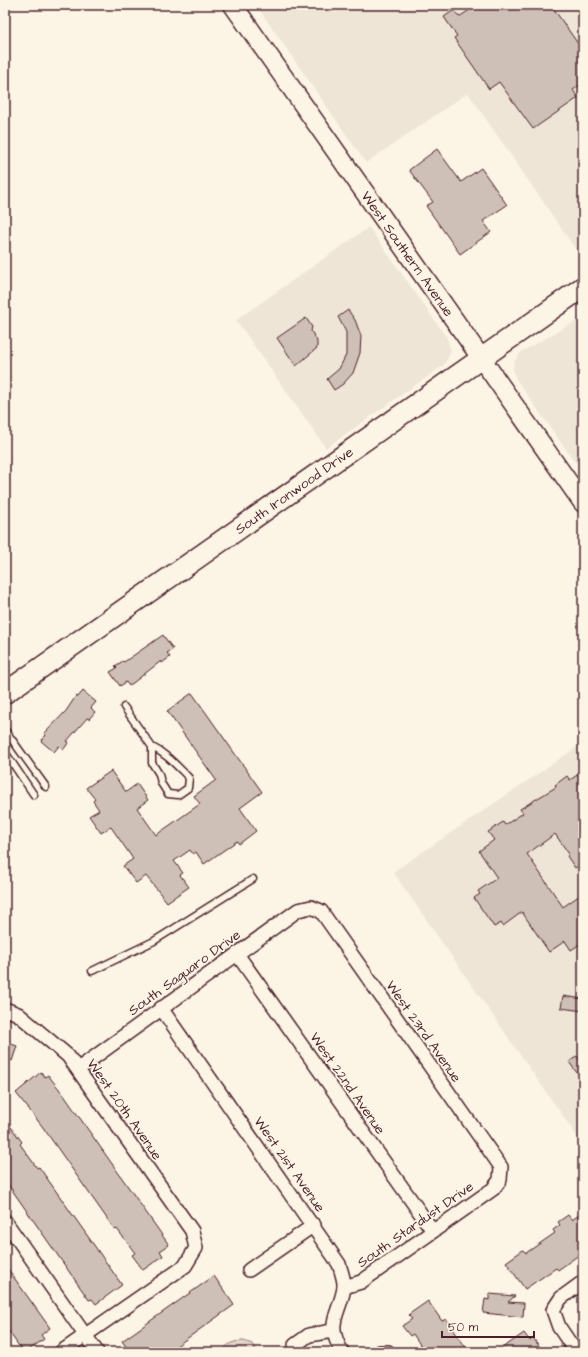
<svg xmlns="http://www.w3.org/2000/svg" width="588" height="1357" viewBox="0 0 588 1357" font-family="'Architects Daughter',sans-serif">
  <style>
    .built { fill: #eee5d7 }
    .green { fill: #e2d5ca; stroke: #967a7a }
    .building { fill: #cfc0b7; stroke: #4a1f2b }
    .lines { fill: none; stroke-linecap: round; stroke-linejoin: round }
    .lane-casing { stroke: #4a1f2b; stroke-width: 9 }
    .street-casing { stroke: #4a1f2b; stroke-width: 16 }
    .secondary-casing { stroke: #4a1f2b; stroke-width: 21 }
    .primary-casing { stroke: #4a1f2b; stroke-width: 23 }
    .lane { stroke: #fcf5e5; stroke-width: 6 }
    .street { stroke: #fcf5e5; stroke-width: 13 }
    .secondary { stroke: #fcf5e5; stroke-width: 18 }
    .primary { stroke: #fcf5e5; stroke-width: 20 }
    .labels { text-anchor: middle; stroke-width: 3.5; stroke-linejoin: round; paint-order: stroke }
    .street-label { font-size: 14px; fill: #4a1f2b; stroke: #fcf5e5 }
  </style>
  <rect width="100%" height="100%" fill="#fcf5e5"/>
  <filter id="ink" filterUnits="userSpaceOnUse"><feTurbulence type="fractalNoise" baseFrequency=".025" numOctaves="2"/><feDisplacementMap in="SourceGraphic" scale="8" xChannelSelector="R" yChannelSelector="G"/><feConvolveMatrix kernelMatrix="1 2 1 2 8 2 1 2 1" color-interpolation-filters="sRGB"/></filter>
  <g filter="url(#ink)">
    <!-- built -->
    <g class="built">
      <polygon points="256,5 583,5 583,260 468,93 366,163"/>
      <polygon points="369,227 447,338 451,351 444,365 326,448 236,320"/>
      <polygon points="583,317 583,470 574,461 516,379 513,369 514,362 521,352"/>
      <polygon points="583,743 583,1145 393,872"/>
    </g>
    <!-- green -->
    <path class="green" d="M244,1341L252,1344L258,1352H223C226,1343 235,1341 244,1341Z"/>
    <!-- building -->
    <g class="building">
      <polygon points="477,5 551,5 583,51 583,83 573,90 578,98 533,129 499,82 489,89 454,38 457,36 444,17 454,10 459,17"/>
      <polygon points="437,149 461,182 481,168 507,205 483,221 491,232 460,254 426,206 433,202 409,170"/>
      <polygon points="348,310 355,320 361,336 360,353 353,373 343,384 334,390 327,379 339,369 346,355 346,332 338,317"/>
      <polygon points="306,318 312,327 311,331 317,341 317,348 296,366 277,338"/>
      <polygon points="163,635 173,649 167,653 170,657 162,663 161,661 129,686 126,682 120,686 110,672 117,668 115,666 123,661 124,662"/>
      <polygon points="83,691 96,702 91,708 95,712 89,719 87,718 67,741 69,742 63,750 59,746 54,752 41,741 46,735 44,734 66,711 76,696 78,697"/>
      <polygon points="192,693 262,792 240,808 256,831 239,844 237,841 204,864 196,852 193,854 190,850 174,861 183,873 180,875 189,887 167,902 146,876 136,883 123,866 133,859 111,827 101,833 89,816 99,810 93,801 95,799 86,788 111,771 126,792 137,784 148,800 137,808 156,835 200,804 194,796 216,780 167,711"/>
      <polygon points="583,771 583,809 579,812 583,819 583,863 575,868 567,856 569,854 555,834 527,854 563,907 583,893 583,942 571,950 565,941 549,952 522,912 503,926 501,923 494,927 474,898 480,894 478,891 497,878 479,851 494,840 488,832 503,822 505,825 523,813 520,809 556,787 555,785 567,776 570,780"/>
      <polygon points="563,996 583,999 583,1011 561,1008"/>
      <polygon points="5,1042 17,1046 12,1061 5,1058"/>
      <polygon points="577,1056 583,1065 583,1081 569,1062"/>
      <polygon points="41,1072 45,1077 48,1075 63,1094 169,1245 160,1251 163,1256 143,1270 132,1255 135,1253 117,1229 115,1230 42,1126 16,1093"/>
      <polygon points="11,1127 22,1142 20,1144 37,1168 39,1167 122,1285 96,1304 92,1299 89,1300 5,1180 5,1131"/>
      <polygon points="583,1212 583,1252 558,1270 556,1268 525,1289 506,1262 523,1250 526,1253 555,1233 553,1230 560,1225 558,1222 568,1215 572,1220"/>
      <polygon points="5,1265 50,1328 41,1335 44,1339 26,1352 23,1352 5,1326"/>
      <polygon points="214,1276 234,1305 168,1352 130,1352 122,1341"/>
      <polygon points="489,1294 515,1296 508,1302 524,1303 523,1317 483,1313 485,1299 489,1300"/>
      <polygon points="428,1301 442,1321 446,1319 469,1352 425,1352 413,1334 410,1336 402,1326 412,1319 408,1315"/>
      <polygon points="524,1333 530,1341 533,1338 540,1347 533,1352 497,1352"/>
    </g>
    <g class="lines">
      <defs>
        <g id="lane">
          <path d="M124,707L152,747V763L159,774L161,783L168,794L178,795L188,788L189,778C177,766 167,754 152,747"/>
          <polyline points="5,730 46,787"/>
          <polyline points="5,752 34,795"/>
          <polyline points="92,971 154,941 253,879"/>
        </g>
        <g id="street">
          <polyline points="237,954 433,1231"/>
          <path d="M161,1008L339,1264C341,1271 345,1281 344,1288C339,1316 325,1322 342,1352"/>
          <polyline points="5,1009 18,1014 68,1056 192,1231 196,1248 185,1266 61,1352"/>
          <polyline points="78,1069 298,910 311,907 321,911 501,1167 500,1180 493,1189 361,1282 344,1287"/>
          <polyline points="5,1221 97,1352"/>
          <polyline points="249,1270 314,1225"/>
          <polyline points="295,1345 309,1335 333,1331"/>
          <polyline points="380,1352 388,1352"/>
          <polyline points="576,1352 559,1327 553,1310 561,1298 583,1282"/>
        </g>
        <g id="secondary">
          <path id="s1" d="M233,5L583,503"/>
        </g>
        <g id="primary">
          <path id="s2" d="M5,693L583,287"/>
        </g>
      </defs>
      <!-- lane casing -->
      <use href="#lane" class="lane-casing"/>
      <!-- street casing -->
      <use href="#street" class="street-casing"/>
      <!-- secondary casing -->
      <use href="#secondary" class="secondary-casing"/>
      <!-- primary casing -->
      <use href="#primary" class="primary-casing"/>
      <!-- lane -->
      <use href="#lane" class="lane"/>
      <!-- street -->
      <use href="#street" class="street"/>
      <!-- secondary -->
      <use href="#secondary" class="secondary"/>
      <!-- primary -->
      <use href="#primary" class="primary"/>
    </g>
  </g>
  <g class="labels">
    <!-- street labels -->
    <g class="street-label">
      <text dy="5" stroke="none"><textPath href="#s1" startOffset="304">West Southern Avenue</textPath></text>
      <text dy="5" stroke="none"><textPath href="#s2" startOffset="353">South Ironwood Drive</textPath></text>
      <text transform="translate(184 972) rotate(-36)" y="5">South Saguaro Drive</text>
      <text transform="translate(424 1031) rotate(55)" y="5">West 23rd Avenue</text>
      <text transform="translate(348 1083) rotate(55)" y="5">West 22nd Avenue</text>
      <text transform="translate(125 1109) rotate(55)" y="5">West 20th Avenue</text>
      <text transform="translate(290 1164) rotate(55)" y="5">West 21st Avenue</text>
      <text transform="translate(415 1224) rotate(-35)" y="5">South Stardust Drive</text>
    </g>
  </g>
  <!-- margin -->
  <rect width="588" height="1357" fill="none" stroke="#fcf5e5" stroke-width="20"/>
  <rect x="10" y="10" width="568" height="1337" fill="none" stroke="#4a1f2b" stroke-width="1.5" filter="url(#ink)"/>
  <!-- scale -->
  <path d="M442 1331v6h92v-6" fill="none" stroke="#4a1f2b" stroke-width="2"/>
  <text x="448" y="1331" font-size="12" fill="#4a1f2b" stroke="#fcf5e5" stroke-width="3" paint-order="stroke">50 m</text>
</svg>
